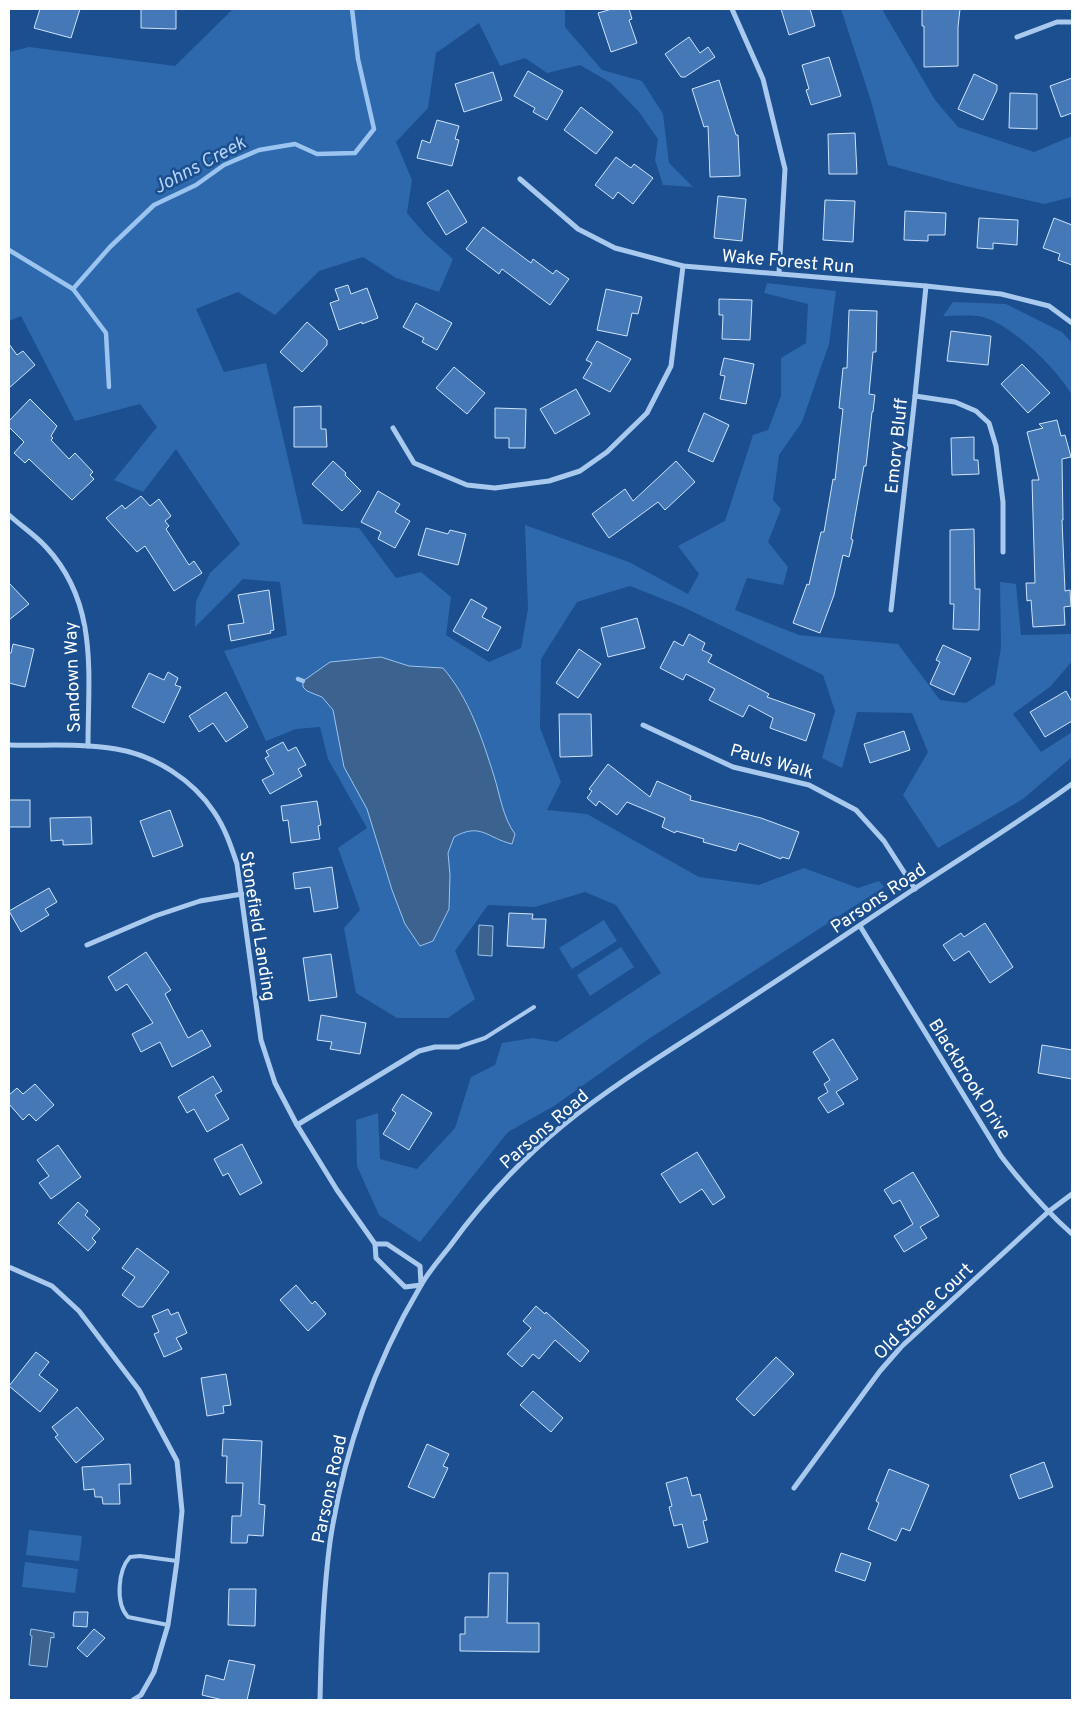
<svg xmlns="http://www.w3.org/2000/svg" width="1081" height="1709" viewBox="0 0 1081 1709" font-family="Overpass,sans-serif">
  <style>
    .green { fill: #2e69ad }
    .water { fill: #3c6290; stroke: #9cc4f0 }
    .lines { fill: none; stroke-linecap: round; stroke-linejoin: round }
    .stream { stroke: #9cc4f0; stroke-width: 4.5 }
    .building { fill: #4478b7; stroke: #cfe3fa }
    .lane { stroke: #a9c9ee; stroke-width: 4 }
    .street { stroke: #a9c9ee; stroke-width: 5 }
    .labels { text-anchor: middle; stroke-width: 5; stroke-linejoin: round; paint-order: stroke }
    .street-label { font-size: 18px; fill: #fff; stroke: #1b4f8f }
    .water-label { font-size: 19px; font-style: italic; fill: #b5d3f5; stroke: #1b4f8f }
  </style>
  <rect width="100%" height="100%" fill="#1b4f8f"/>
  <!-- green -->
  <g class="green">
    <polygon points="233,9 565,9 565,27 602,70 642,81 663,114 669,163 693,187 663,185 655,160 658,139 639,112 611,83 580,65 547,73 525,58 500,66 479,23 436,53 428,108 396,142 412,180 407,213 425,234 453,259 439,292 396,278 363,257 319,271 275,315 238,292 196,309 224,372 266,363 303,524 359,528 396,578 421,572 451,597 446,635 489,662 521,648 528,609 525,525 629,562 688,594 699,574 678,546 725,521 753,435 768,430 781,396 781,358 806,343 808,304 764,293 767,283 836,291 829,344 802,422 779,455 773,500 781,509 768,542 788,567 783,585 747,578 735,610 799,635 898,644 940,700 966,703 995,684 1001,647 1000,582 1016,584 1021,635 1071,634 1072,632 1072,661 1051,686 1013,714 1041,752 1072,732 1072,757 1023,799 938,848 903,795 928,752 912,713 857,712 842,768 822,758 835,711 823,675 683,607 630,586 577,602 541,659 540,728 561,782 547,810 587,814 699,877 759,885 804,868 858,888 879,881 884,887 647,1040 554,1106 508,1132 420,1242 379,1215 357,1166 356,1120 378,1113 380,1159 417,1169 455,1128 471,1077 495,1065 502,1043 533,1038 557,1042 661,973 616,905 585,892 535,907 488,905 455,951 475,999 448,1018 397,1018 356,993 344,928 360,910 338,848 367,828 328,759 320,727 296,729 266,741 224,651 287,635 280,582 243,579 195,627 196,601 210,573 240,544 176,449 143,492 114,480 157,427 140,404 75,421 21,316 9,321 9,52 29,47 175,66"/>
    <polygon points="841,9 884,9 883,11 935,100 958,127 1034,152 1072,136 1072,197 1044,204 965,186 888,165 871,101"/>
    <path d="M953,302L1006,304L1062,332L1072,343V395C1056,368 1016,329 986,318C976,314 955,316 943,316Z"/>
    <polygon points="604,920 617,941 572,969 559,948"/>
    <polygon points="621,947 634,967 590,996 577,975"/>
    <polygon points="29,1530 82,1536 79,1561 26,1555"/>
    <polygon points="25,1562 78,1569 75,1593 22,1587"/>
  </g>
  <!-- water -->
  <g class="water">
    <path d="M381,657L409,666L443,668C469,698 482,738 494,776C500,795 503,818 515,834L512,844C487,838 481,822 454,837L448,853L450,875L449,909L433,941L420,946L405,924L392,890L367,809L344,767L333,710L322,697L307,691L303,687V681L330,662Z"/>
    <polygon points="479,925 493,926 492,956 478,955"/>
    <polygon points="31,1629 54,1633 54,1638 51,1637 47,1667 29,1665 32,1636 30,1635"/>
  </g>
  <g class="lines">
    <!-- stream -->
    <g class="stream">
      <polyline points="9,250 73,289 106,333 109,387"/>
      <polyline points="73,289 110,247 154,205 196,185 224,165 259,150 295,144 317,154 355,153 374,129 358,59 352,9"/>
      <polyline points="298,679 303,681"/>
    </g>
  </g>
  <!-- building -->
  <g class="building">
    <polygon points="40,9 80,9 71,38 34,28"/>
    <polygon points="141,9 176,9 176,29 141,28"/>
    <polygon points="612,9 629,9 632,19 629,20 637,43 611,52 598,13"/>
    <polygon points="781,9 810,9 815,26 789,35"/>
    <polygon points="922,9 960,9 958,27 958,66 924,67 924,26 922,26"/>
    <polygon points="689,37 700,53 708,47 715,57 685,77 681,77 665,54"/>
    <polygon points="829,57 841,96 811,105 806,90 809,89 802,65"/>
    <polygon points="528,71 563,91 547,120 533,112 535,108 514,96"/>
    <polygon points="493,72 502,100 464,112 455,84"/>
    <polygon points="974,74 997,85 997,90 983,120 958,109"/>
    <polygon points="1072,78 1072,113 1061,117 1050,86"/>
    <polygon points="719,80 736,135 738,135 740,176 710,177 708,126 704,127 692,89"/>
    <polygon points="1010,93 1037,94 1037,129 1009,128"/>
    <polygon points="581,107 613,132 596,154 564,130"/>
    <polygon points="437,120 459,126 455,139 459,140 452,166 417,158 422,140 430,143"/>
    <polygon points="855,133 857,174 829,174 828,134"/>
    <polygon points="616,157 631,168 634,164 653,178 633,204 618,192 613,199 595,185"/>
    <polygon points="448,190 467,222 446,235 427,203"/>
    <polygon points="718,196 746,199 742,241 714,238"/>
    <polygon points="825,200 855,201 853,242 823,240"/>
    <polygon points="905,211 946,213 945,235 928,235 928,241 904,240"/>
    <polygon points="979,218 1018,220 1017,245 993,243 993,249 977,248"/>
    <polygon points="1054,218 1072,225 1072,265 1058,260 1060,254 1043,248"/>
    <polygon points="483,227 531,263 533,259 553,274 556,270 569,279 550,305 502,269 499,274 466,249"/>
    <polygon points="348,285 351,294 367,288 378,318 362,324 362,322 339,330 330,303 339,300 335,289"/>
    <polygon points="606,289 642,297 638,314 632,313 627,336 597,330"/>
    <polygon points="719,299 752,300 750,340 722,339 723,315 719,315"/>
    <polygon points="416,303 452,323 437,350 422,342 424,338 403,327"/>
    <polygon points="849,310 877,311 876,352 873,352 869,394 875,395 874,403 873,412 872,412 866,466 864,466 851,539 853,540 849,557 843,555 834,595 820,633 793,623 807,584 809,585 821,532 824,532 833,479 835,480 843,409 839,408 843,368 847,368"/>
    <polygon points="307,322 327,340 327,345 302,372 280,352"/>
    <polygon points="951,331 991,336 988,365 947,361"/>
    <polygon points="597,341 631,359 610,392 583,378 592,363 586,360"/>
    <polygon points="9,344 17,355 23,351 35,365 9,388"/>
    <polygon points="724,358 754,364 746,404 720,399 725,376 720,375"/>
    <polygon points="1022,364 1050,393 1028,413 1001,384"/>
    <polygon points="454,367 485,393 467,414 436,388"/>
    <polygon points="576,389 590,414 555,434 540,409"/>
    <polygon points="30,399 57,426 51,436 53,438 51,440 69,459 75,453 93,472 90,475 94,479 72,500 29,459 25,463 14,453 24,442 9,427 9,421"/>
    <polygon points="321,406 321,429 326,429 327,447 294,447 294,407"/>
    <polygon points="495,408 526,409 525,448 509,448 509,438 495,438"/>
    <polygon points="704,413 729,425 713,462 688,451"/>
    <polygon points="1057,420 1061,436 1065,435 1071,457 1062,459 1063,520 1062,520 1065,591 1070,590 1071,606 1064,607 1065,625 1033,627 1031,600 1027,601 1026,583 1035,583 1032,480 1039,480 1027,432 1043,428 1039,424"/>
    <polygon points="974,437 974,460 978,460 979,474 952,475 951,438"/>
    <polygon points="333,461 346,473 345,475 361,491 342,511 312,484"/>
    <polygon points="676,461 695,482 665,510 658,502 609,538 592,514 625,489 633,501"/>
    <polygon points="378,491 400,504 395,512 410,521 395,548 378,539 381,532 361,522"/>
    <polygon points="141,496 150,506 159,499 171,516 165,521 169,526 166,529 189,565 194,561 202,573 174,591 145,546 137,552 106,518 122,505 125,509"/>
    <polygon points="426,528 448,534 450,530 466,534 458,565 418,555"/>
    <polygon points="974,529 975,589 980,589 979,630 953,629 954,604 950,604 950,530"/>
    <polygon points="9,583 29,604 9,620"/>
    <polygon points="269,590 274,630 270,631 271,633 231,641 228,625 244,623 238,595"/>
    <polygon points="471,599 487,608 482,617 501,627 488,651 453,631"/>
    <polygon points="637,618 645,648 608,657 601,628"/>
    <polygon points="689,634 705,643 702,650 712,655 708,662 769,694 767,697 815,714 806,741 770,728 773,718 749,705 743,717 709,700 715,689 686,674 683,680 660,668 674,641 683,646"/>
    <polygon points="13,644 34,649 25,687 9,683 9,653 11,653"/>
    <polygon points="943,645 971,658 954,695 930,684 940,662 936,660"/>
    <polygon points="579,649 601,664 578,698 556,683"/>
    <polygon points="168,672 178,678 175,685 181,687 164,723 132,707 149,673 164,680"/>
    <polygon points="1066,691 1072,702 1072,721 1045,737 1030,712"/>
    <polygon points="226,692 248,727 226,742 213,723 199,732 189,716"/>
    <polygon points="559,714 591,714 592,756 560,757"/>
    <polygon points="904,731 910,750 870,763 864,744"/>
    <polygon points="283,742 288,751 296,747 306,765 298,769 302,776 270,794 262,780 274,774 265,758 269,756 266,751"/>
    <polygon points="608,764 650,797 657,781 691,796 690,800 761,818 799,832 789,859 782,857 781,859 739,843 736,851 703,842 704,839 676,831 675,833 662,827 665,818 627,802 617,815 599,801 596,806 587,798 592,791 589,789"/>
    <rect x="9" y="800" width="21" height="27"/>
    <polygon points="317,801 321,825 318,826 320,839 291,843 288,820 283,821 281,806"/>
    <polygon points="170,810 183,846 153,857 140,821"/>
    <polygon points="91,817 92,844 63,845 63,840 51,841 50,818"/>
    <polygon points="332,867 338,908 314,912 310,887 295,889 293,873"/>
    <polygon points="49,888 57,902 45,909 49,915 21,932 9,911"/>
    <polygon points="509,913 533,914 532,919 546,919 544,948 507,946"/>
    <polygon points="985,923 1013,967 990,983 969,951 954,961 943,945 961,933 964,937"/>
    <polygon points="146,952 171,990 165,994 188,1038 202,1030 211,1046 172,1067 160,1042 141,1052 132,1034 153,1023 127,984 116,991 108,977"/>
    <polygon points="331,954 337,997 309,1001 303,958"/>
    <polygon points="321,1015 366,1023 360,1054 330,1049 332,1042 317,1040"/>
    <polygon points="833,1039 858,1079 836,1092 844,1104 828,1113 818,1098 828,1092 824,1084 830,1080 813,1052"/>
    <polygon points="1042,1045 1072,1050 1072,1079 1038,1073"/>
    <polygon points="213,1076 222,1091 215,1095 229,1119 207,1132 194,1109 187,1113 178,1097"/>
    <polygon points="35,1084 54,1105 36,1121 29,1114 23,1120 9,1104 9,1095 17,1088 23,1094"/>
    <polygon points="402,1094 432,1113 409,1150 383,1134 396,1113 392,1110"/>
    <polygon points="242,1144 262,1183 240,1195 228,1173 223,1176 214,1159"/>
    <polygon points="58,1145 81,1177 51,1199 39,1183 49,1176 37,1160"/>
    <polygon points="697,1152 725,1197 713,1205 702,1189 680,1203 661,1174"/>
    <polygon points="913,1172 939,1216 920,1227 927,1238 904,1252 894,1236 913,1224 900,1200 893,1204 884,1190"/>
    <polygon points="78,1202 88,1211 85,1215 100,1229 92,1238 96,1242 88,1251 58,1223"/>
    <polygon points="137,1248 169,1272 143,1307 138,1307 122,1295 135,1277 122,1268"/>
    <polygon points="296,1285 312,1304 315,1301 326,1314 308,1331 280,1300"/>
    <polygon points="536,1306 545,1314 546,1312 589,1351 580,1362 555,1340 539,1359 533,1354 522,1367 507,1354 531,1328 523,1321"/>
    <polygon points="168,1309 171,1315 178,1312 187,1333 176,1338 182,1349 164,1357 154,1334 159,1332 152,1316"/>
    <polygon points="36,1352 49,1362 39,1375 58,1390 40,1412 9,1386"/>
    <polygon points="776,1357 794,1374 754,1416 736,1399"/>
    <polygon points="226,1374 231,1405 223,1406 224,1413 207,1416 201,1378"/>
    <polygon points="533,1391 563,1418 551,1432 520,1405"/>
    <polygon points="77,1407 104,1439 76,1463 55,1437 58,1435 52,1427"/>
    <polygon points="223,1439 262,1441 259,1504 265,1505 263,1536 248,1535 247,1543 231,1543 232,1516 241,1516 243,1483 226,1483 227,1456 222,1456"/>
    <polygon points="427,1444 449,1454 443,1466 448,1468 434,1498 408,1487"/>
    <polygon points="1044,1462 1053,1487 1019,1499 1010,1475"/>
    <polygon points="130,1464 131,1484 119,1484 120,1504 103,1504 102,1497 95,1497 94,1489 84,1490 82,1467"/>
    <polygon points="889,1469 929,1485 910,1531 902,1528 896,1541 868,1529 879,1503 876,1501"/>
    <polygon points="687,1477 692,1496 700,1494 707,1520 703,1521 708,1542 688,1548 682,1524 674,1526 669,1507 672,1506 666,1483"/>
    <polygon points="841,1553 871,1563 865,1581 835,1571"/>
    <polygon points="489,1573 508,1573 507,1623 539,1623 539,1652 460,1651 460,1634 465,1634 465,1617 488,1617"/>
    <polygon points="229,1589 256,1589 255,1626 228,1625"/>
    <polygon points="74,1612 88,1612 87,1627 73,1626"/>
    <polygon points="94,1629 105,1638 87,1657 77,1648"/>
    <polygon points="229,1660 255,1665 247,1700 223,1700 202,1695 206,1675 224,1680"/>
  </g>
  <g class="lines">
    <!-- lane -->
    <g class="lane">
      <polyline points="458,1047 485,1038 534,1007"/>
      <path d="M168,1625L128,1617C115,1603 118,1570 130,1557L140,1556L177,1561"/>
    </g>
    <!-- street -->
    <g class="street">
      <polyline points="732,9 763,79 785,169 779,273"/>
      <polyline points="1017,37 1057,22 1072,22"/>
      <polyline points="520,179 578,229 615,248 683,266 926,286 1001,294 1049,306 1072,323"/>
      <polyline points="915,396 955,402 976,411 989,423 996,446 1003,502 1003,552"/>
      <polyline points="393,428 414,463 467,485 495,488 549,481 580,471 607,452 647,413 671,366 683,266"/>
      <path d="M9,515C21,526 35,535 46,547C99,604 88,674 88,746"/>
      <polyline points="891,610 915,396 926,286"/>
      <polyline points="643,725 733,767 809,785 856,810 884,841 915,889"/>
      <path d="M9,745C44,746 81,743 116,749C154,755 193,780 214,812C225,828 231,846 237,864L261,1040L275,1083L297,1125L337,1190L375,1244L376,1258L405,1287L421,1285"/>
      <path d="M860,926L1001,1156C1024,1186 1044,1209 1072,1234"/>
      <polyline points="87,945 155,916 200,901 242,894"/>
      <polyline points="297,1125 419,1051 435,1047 458,1047"/>
      <polyline points="375,1244 387,1244 420,1266 421,1284"/>
      <polyline points="9,1267 52,1286 79,1311 139,1390 177,1461 182,1511 177,1561 168,1625 154,1672 141,1695 133,1700"/>
      <polyline points="794,1488 880,1371 901,1347 1048,1212 1072,1194"/>
      <path d="M320,1700C321,1648 323,1595 330,1542C343,1454 374,1364 420,1287C428,1272 440,1259 450,1246C482,1202 520,1161 562,1126C616,1082 677,1046 735,1008C795,969 854,929 914,889C967,854 1021,821 1072,784"/>
    </g>
  </g>
  <g class="labels">
    <!-- street labels -->
    <g class="street-label">
      <text transform="translate(788 261) rotate(5)" y="6">Wake Forest Run</text>
      <text transform="translate(896 446) rotate(-84)" y="6">Emory Bluff</text>
      <text transform="translate(72 677) rotate(-92)" y="6">Sandown Way</text>
      <text transform="translate(772 761) rotate(16)" y="6">Pauls Walk</text>
      <text transform="translate(878 898) rotate(-34)" y="6">Parsons Road</text>
      <text transform="translate(258 926) rotate(81)" y="6">Stonefield Landing</text>
      <text transform="translate(970 1079) rotate(58)" y="6">Blackbrook Drive</text>
      <text transform="translate(544 1129) rotate(-41)" y="6">Parsons Road</text>
      <text transform="translate(923 1311) rotate(-44)" y="6">Old Stone Court</text>
      <text transform="translate(329 1489) rotate(-78)" y="6">Parsons Road</text>
    </g>
    <!-- water labels -->
    <g class="water-label">
      <text transform="translate(199 164) rotate(-28)" y="7">Johns Creek</text>
    </g>
  </g>
  <!-- border -->
  <rect width="1081" height="1709" fill="none" stroke="#ffffff" stroke-width="20"/>
</svg>
